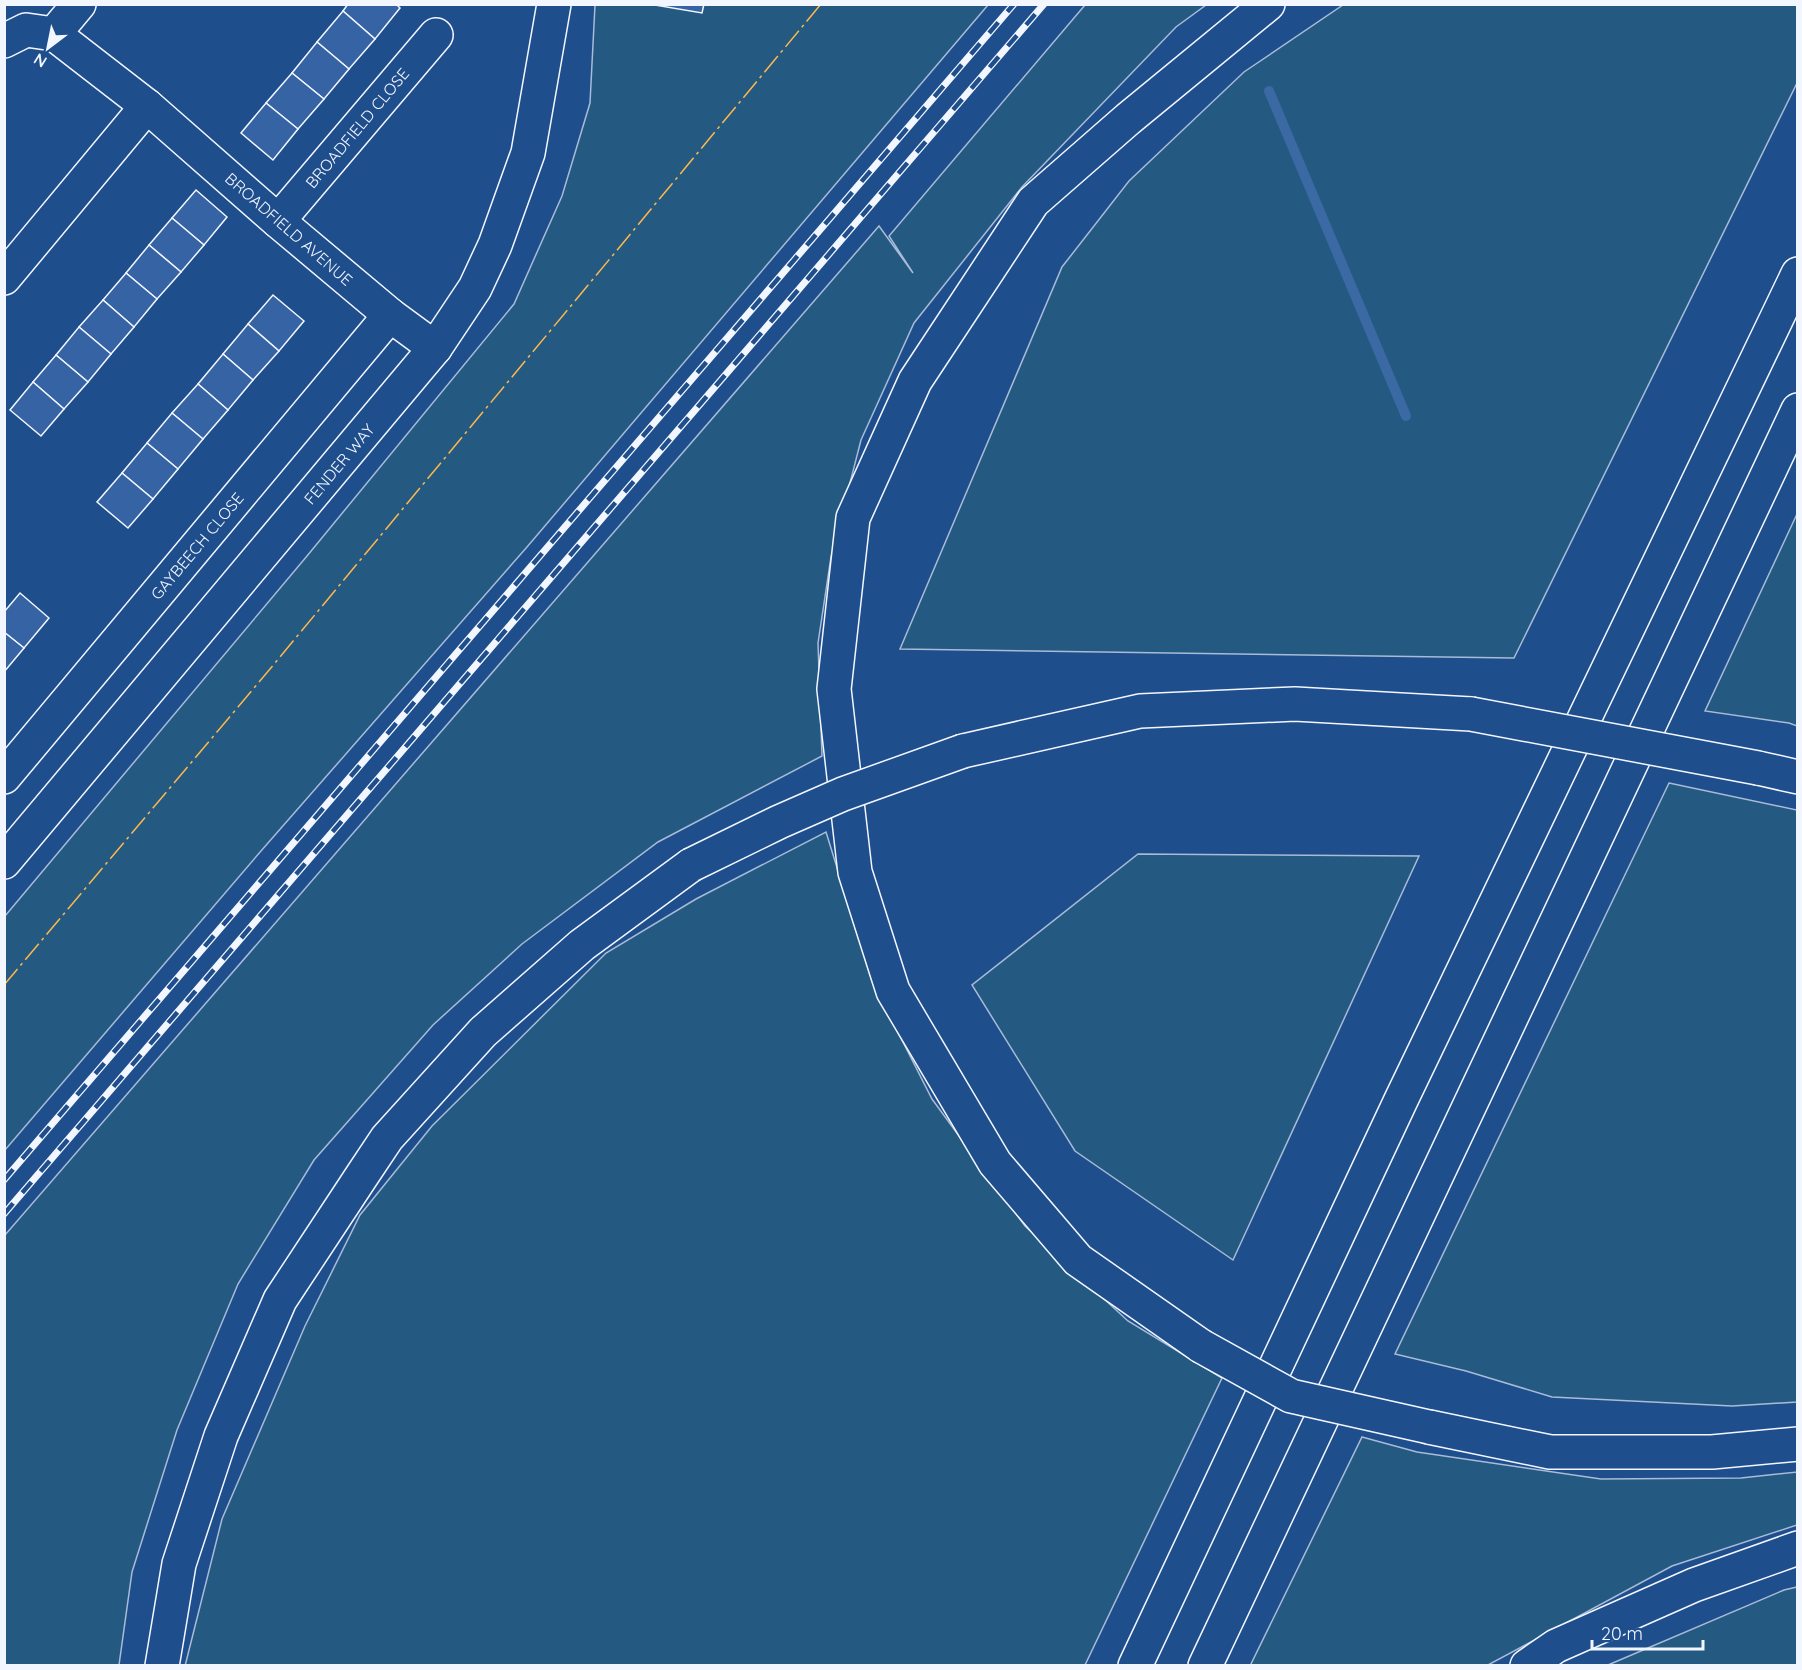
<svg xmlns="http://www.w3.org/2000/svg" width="1802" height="1670" viewBox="0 0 1802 1670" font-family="Quicksand,sans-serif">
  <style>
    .green { fill: #245a82; stroke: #a8bbd7; stroke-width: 1.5 }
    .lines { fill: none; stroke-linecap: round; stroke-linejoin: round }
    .stream { stroke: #3b69a3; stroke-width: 10 }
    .building { fill: #3563a3; stroke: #f2f6ff; stroke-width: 1.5 }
    .street-casing { stroke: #f2f6ff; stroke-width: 36 }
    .highway-casing { stroke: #f2f6ff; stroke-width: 36 }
    .street { stroke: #1f4e8c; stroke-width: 33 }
    .highway { stroke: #1f4e8c; stroke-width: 33 }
    .rail-casing { stroke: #f2f6ff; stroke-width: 7 }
    .rail { stroke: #1f4e8c; stroke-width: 4.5; stroke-dasharray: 14; stroke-linecap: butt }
    .highway-bridge-casing { stroke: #f2f6ff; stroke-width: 36; stroke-linecap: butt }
    .highway-bridge { stroke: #1f4e8c; stroke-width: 33 }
    .power { stroke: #ffb74d; stroke-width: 1.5; stroke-dasharray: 21 4.5 3 4.5; stroke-linecap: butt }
    .labels { text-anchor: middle; stroke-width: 4.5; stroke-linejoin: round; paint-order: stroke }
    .street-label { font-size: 16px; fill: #f2f6ff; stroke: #1f4e8c }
  </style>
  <rect width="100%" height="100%" fill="#1f4e8c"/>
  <!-- green -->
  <g class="green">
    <polygon points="595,5 988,5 527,547 261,851 5,1150 5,916 307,556 514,304 562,196 590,103"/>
    <polygon points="1085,5 1206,5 1176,27 1022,187 914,323 861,440 831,557 818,643 822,756 658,842 522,944 433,1025 314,1160 238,1284 177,1430 132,1572 119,1665 5,1666 5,1235 879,226 913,273 889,236"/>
    <polygon points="1343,5 1797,5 1797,83 1514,658 900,649 1062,267 1129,181 1244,72"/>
    <polygon points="1797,514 1797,726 1789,723 1705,711"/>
    <polygon points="1669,783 1797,810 1797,1402 1732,1406 1552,1397 1466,1371 1395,1354"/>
    <polygon points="826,832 872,981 932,1099 1025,1226 1128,1321 1222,1378 1085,1665 185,1666 222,1519 305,1326 360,1215 432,1126 606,953 696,899"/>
    <polygon points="1138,854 1419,856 1233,1260 1075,1151 972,985"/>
    <polygon points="1362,1437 1417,1452 1601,1479 1741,1478 1797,1472 1797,1525 1672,1566 1488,1665 1250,1666"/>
    <polygon points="1797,1587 1797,1665 1608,1665 1784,1590"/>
  </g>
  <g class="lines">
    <!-- stream -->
    <polyline class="stream" points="1269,91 1406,416"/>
  </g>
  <!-- building -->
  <g class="building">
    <polygon points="348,4 396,4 400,8 375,39 343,11"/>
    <polygon points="649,4 704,4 702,13"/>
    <polygon points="343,11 375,39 349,69 317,42"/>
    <polygon points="317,42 349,69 324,99 292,73"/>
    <polygon points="292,73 324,99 298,129 266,103"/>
    <polygon points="266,103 298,129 273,160 241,133"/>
    <polygon points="196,190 227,217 204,245 172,218"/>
    <polygon points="172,218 204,245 181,272 149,245"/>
    <polygon points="149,245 181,272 157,299 126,273"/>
    <polygon points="126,273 157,299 134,327 103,300"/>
    <polygon points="273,295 304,321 279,351 248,324"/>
    <polygon points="103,300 134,327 111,354 79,327"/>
    <polygon points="248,324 279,351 253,380 223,354"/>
    <polygon points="79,327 111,354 88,382 56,355"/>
    <polygon points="223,354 253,380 228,410 198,384"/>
    <polygon points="56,355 88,382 64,409 33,382"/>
    <polygon points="33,382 64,409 41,436 10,410"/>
    <polygon points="198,384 228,410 203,439 172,413"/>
    <polygon points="172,413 203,439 178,469 147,443"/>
    <polygon points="147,443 178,469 153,499 122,473"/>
    <polygon points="122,473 153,499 128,528 97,502"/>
    <polygon points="20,593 49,618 24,648 4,632 4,612"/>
    <polygon points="4,632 24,648 4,672"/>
  </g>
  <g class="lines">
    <defs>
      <g id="street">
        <polyline points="54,34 79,4"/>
        <polyline points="4,41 26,30 54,34 147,106 278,221 390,315 435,348"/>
        <polyline points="278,221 436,35"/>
        <polyline points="4,278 147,106"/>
        <polyline points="4,777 390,315"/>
        <polyline points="4,862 435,348 475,288 495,245 528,153 554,4"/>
      </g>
      <g id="highway">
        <polyline points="963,751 1140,711 1295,704 1471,714"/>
        <polyline points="1758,768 1798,777"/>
        <polyline points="1201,1346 1078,1260 995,1163 893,991 855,872 834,689 853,518 915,381 1033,202 1128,119 1268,4"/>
        <polyline points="1429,1427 1550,1452 1712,1452 1798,1444"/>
        <polyline points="162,1666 179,1564 221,1436 280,1300 361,1177 387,1138 483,1032 582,945 691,865"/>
        <polyline points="1135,1666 1401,1100 1798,274"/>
        <polyline points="1205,1666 1798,410"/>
        <polyline points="1527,1666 1556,1646 1694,1585 1798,1548"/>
      </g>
    </defs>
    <!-- street casing -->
    <use href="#street" class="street-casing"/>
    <!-- highway casing -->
    <use href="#highway" class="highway-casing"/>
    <!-- street -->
    <use href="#street" class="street"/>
    <!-- highway -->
    <use href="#highway" class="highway"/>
    <defs>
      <g id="rail">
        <polyline points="4,1180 1014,4"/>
        <polyline points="4,1214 1044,4"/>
      </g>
    </defs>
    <!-- rail casing -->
    <use href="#rail" class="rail-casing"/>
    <!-- rail -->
    <use href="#rail" class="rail"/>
    <defs>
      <g id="highway-bridge">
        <polyline points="1471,714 1758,768"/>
        <polyline points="691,865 779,822 843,794 963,751"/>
        <polyline points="1201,1346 1291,1396 1429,1427"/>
      </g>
    </defs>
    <!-- highway-bridge casing -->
    <use href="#highway-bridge" class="highway-bridge-casing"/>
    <!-- highway-bridge -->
    <use href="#highway-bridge" class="highway-bridge"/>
    <!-- power -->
    <polyline class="power" points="4,985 270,669 821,4"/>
  </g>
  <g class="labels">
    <!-- street labels -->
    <g class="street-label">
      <text transform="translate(357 128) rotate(-50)" y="6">BROADFIELD CLOSE</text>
      <text transform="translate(289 229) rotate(41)" y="6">BROADFIELD AVENUE</text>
      <text transform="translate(339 464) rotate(-50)" y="6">FENDER WAY</text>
      <text transform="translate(197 546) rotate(-50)" y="6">GAYBEECH CLOSE</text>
    </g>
  </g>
  <!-- border -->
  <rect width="1802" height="1670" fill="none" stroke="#f2f6ff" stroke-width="12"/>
  <!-- north arrow -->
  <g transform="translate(48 48) rotate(212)" stroke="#1f4e8c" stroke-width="4.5" paint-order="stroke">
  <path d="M0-4.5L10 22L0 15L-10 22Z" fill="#f2f6ff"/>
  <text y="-9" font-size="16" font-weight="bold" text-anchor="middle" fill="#f2f6ff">N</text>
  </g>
  <!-- scale -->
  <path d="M1592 1640v9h111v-9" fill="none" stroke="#f2f6ff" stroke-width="3"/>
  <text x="1601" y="1640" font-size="18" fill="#f2f6ff" stroke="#1f4e8c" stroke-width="4.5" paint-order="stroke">20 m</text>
</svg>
